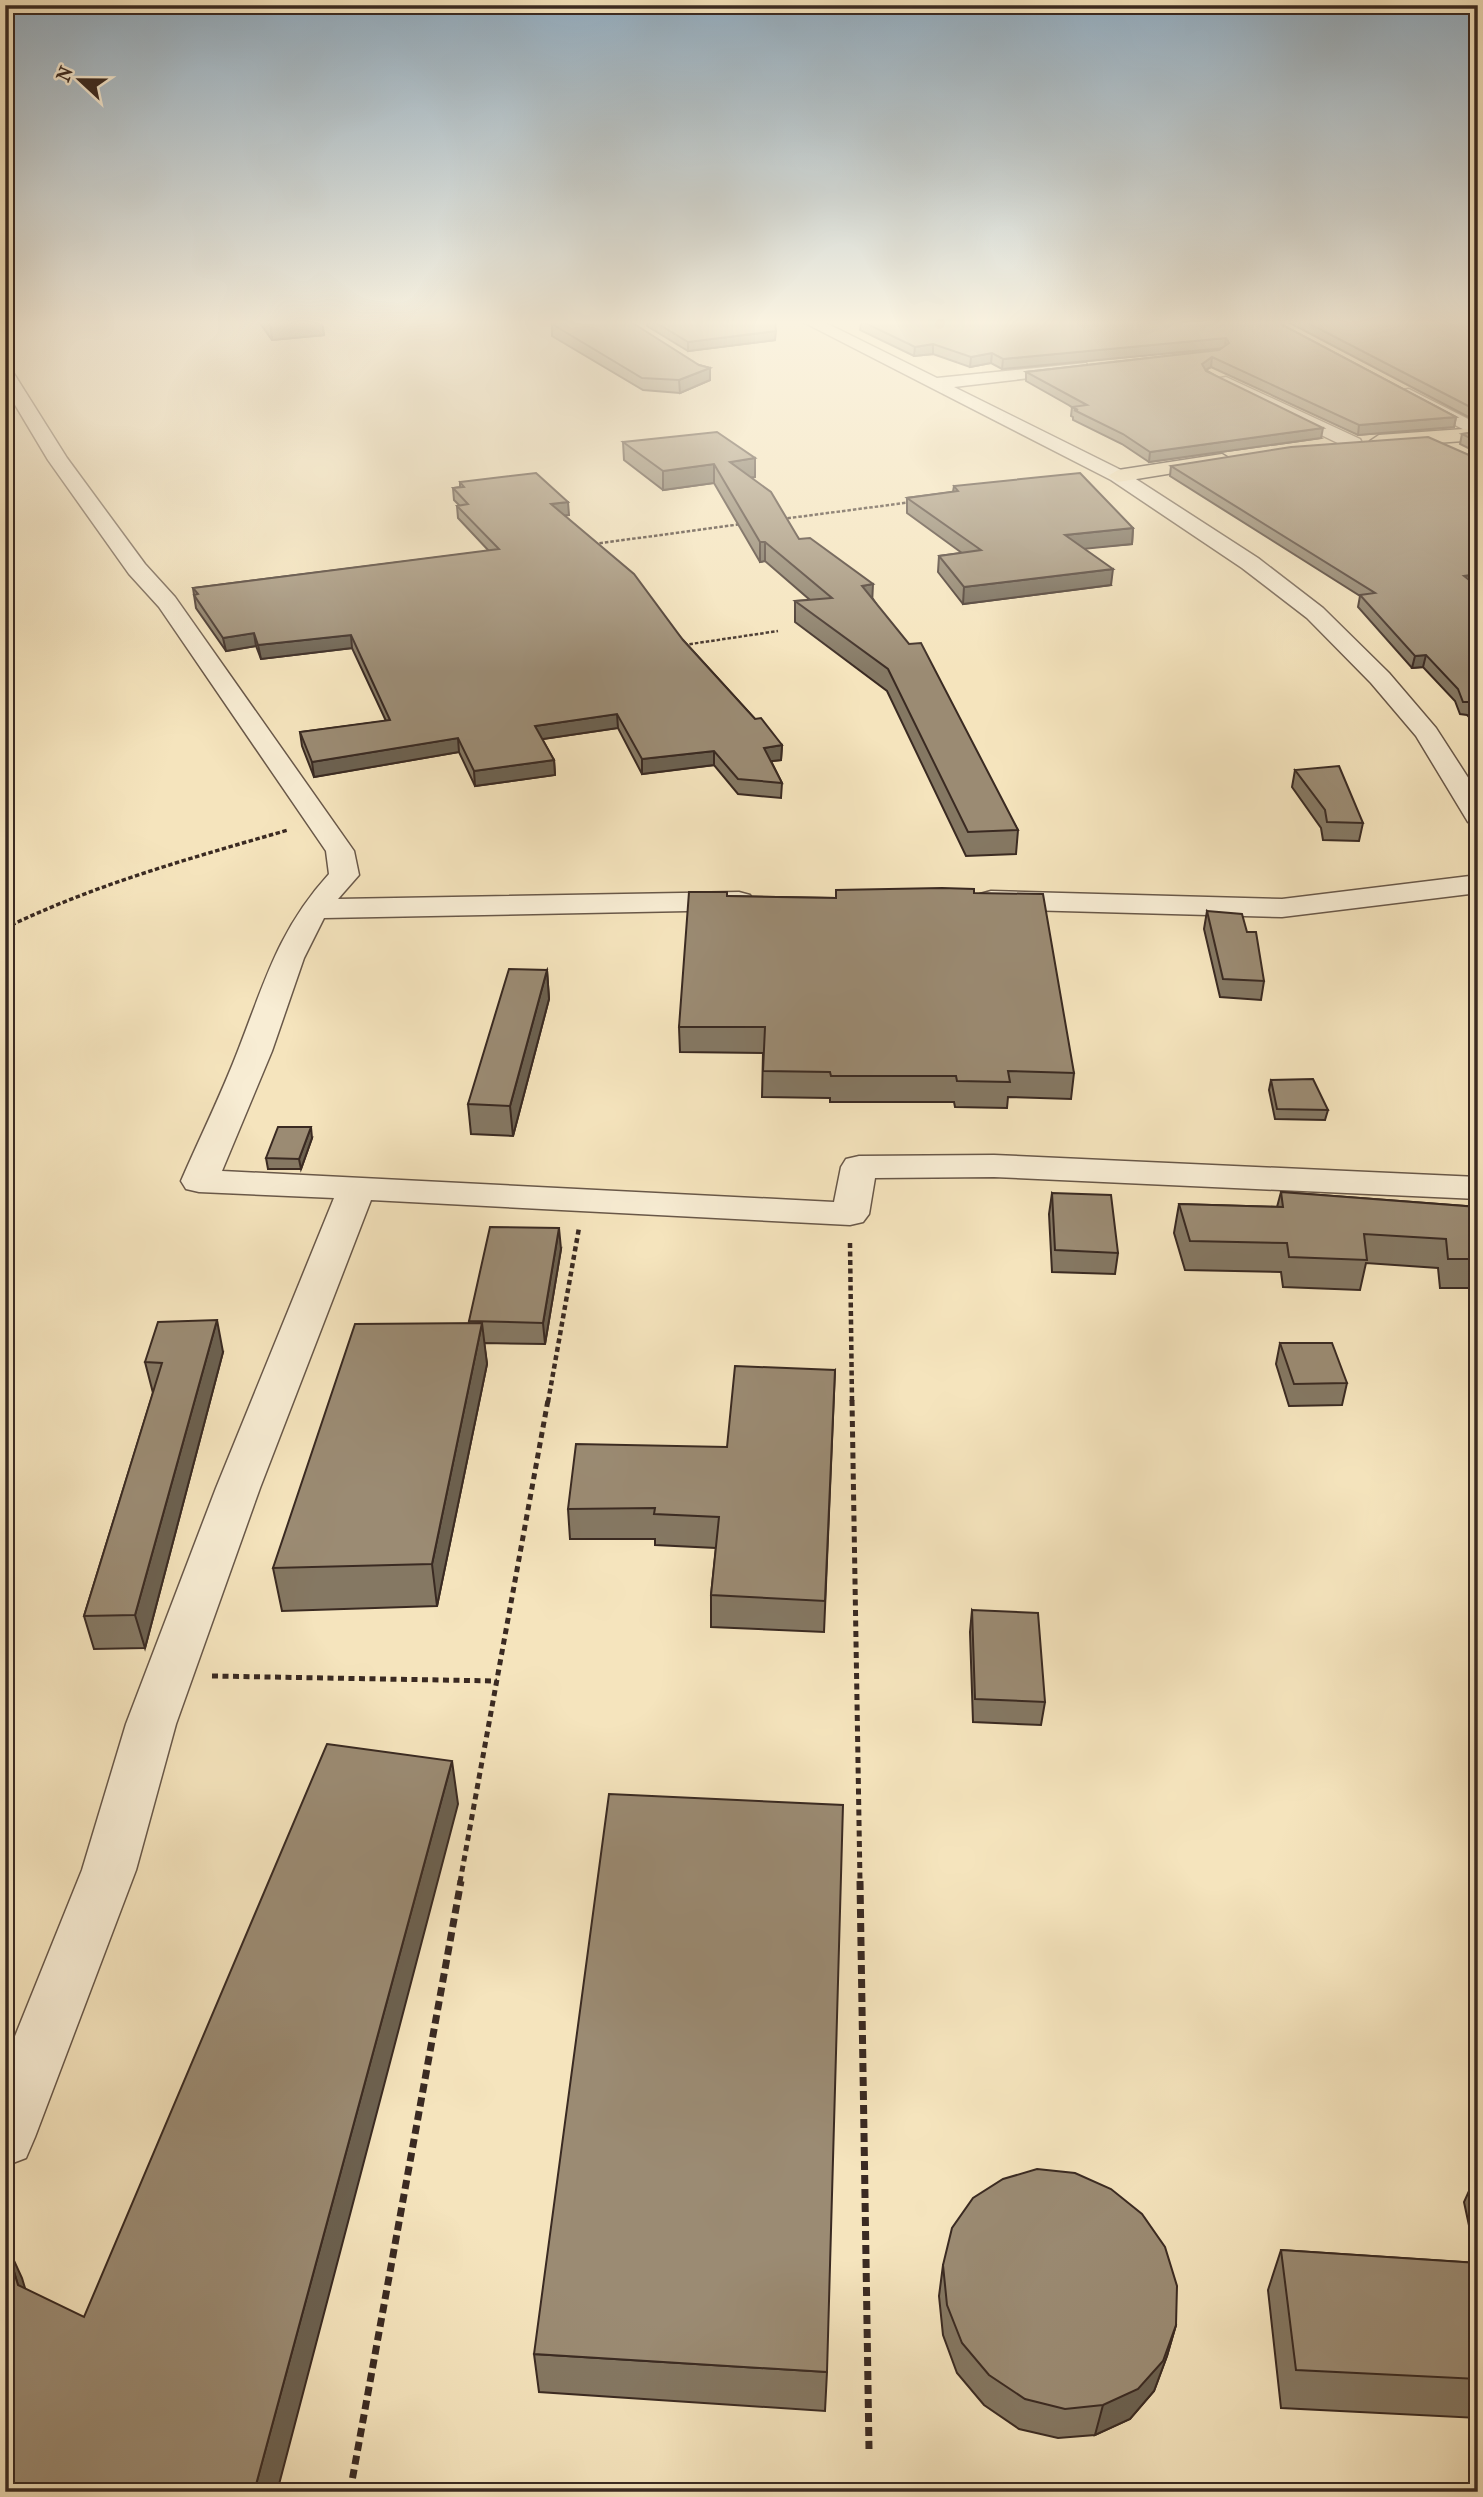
<svg xmlns="http://www.w3.org/2000/svg" width="1483" height="2497" viewBox="0 0 1483 2497" font-family="'IM FELL French Canon',serif">
  <style>
    .lines { fill: none; stroke-linecap: round; stroke-linejoin: round }
    .minor-casing { stroke: #695849; stroke-width: 3 }
    .major-casing { stroke: #3a2a22; stroke-width: 3 }
    .path-far5 { stroke: #3a2a22; stroke-width: 2; stroke-dasharray: 2.5 2; stroke-linecap: butt }
    .path-far4 { stroke: #3a2a22; stroke-width: 2.5; stroke-dasharray: 3.5 2; stroke-linecap: butt }
    .path-far3 { stroke: #3a2a22; stroke-width: 3.5; stroke-dasharray: 4.5 2.5; stroke-linecap: butt }
    .path-far2 { stroke: #3a2a22; stroke-width: 4.5; stroke-dasharray: 5 3.5; stroke-linecap: butt }
    .path-far1 { stroke: #3a2a22; stroke-width: 5; stroke-dasharray: 6 4.5; stroke-linecap: butt }
    .path { stroke: #3a2a22; stroke-width: 7; stroke-dasharray: 9 5; stroke-linecap: butt }
    .minor { fill: #f8edd4; fill-rule: evenodd }
    .major { fill: #f5e4bd; fill-rule: evenodd }
    .wall { fill: #857863; stroke: #3a2a22; stroke-width: 2 }
    .shaded-wall { fill: #6c6150; stroke: #3a2a22; stroke-width: 2 }
    .building { fill: #9b8b73; stroke: #3a2a22; stroke-width: 2 }
  </style>
  <rect width="100%" height="100%" fill="#f5e4bd"/>
  <filter id="stains"><feTurbulence type="fractalNoise" baseFrequency=".00286" numOctaves="4"/><feColorMatrix values="0 0 0 0 .2 0 0 0 0 .09 0 0 0 0 .02 0 0 0 .5 -.17"/></filter>
  <radialGradient id="worn" r=".72"><stop offset=".6" stop-color="#630" stop-opacity="0"/><stop offset="1" stop-color="#630" stop-opacity=".3"/></radialGradient>
  <g class="lines">
    <defs>
      <g id="minor">
        <polygon points="803,322 824,322 937,378 1086,363 1088,367 1086,371 1080,372 954,387 1125,472 1258,558 1323,608 1389,673 1436,728 1478,793 1478,824 1468,822 1416,736 1371,683 1307,618 1242,568 1111,480"/>
        <path d="M5,368L11,369L67,458L145,564L175,597L354,851L359,875L338,899L739,892L750,895L754,901L750,907L739,910L324,918L304,958L272,1051L222,1171L834,1202L841,1167L846,1159L859,1156L994,1155L1478,1177V1199L994,1177L875,1178L869,1214L863,1222L850,1225L371,1200L260,1488L176,1724L136,1870L35,2137L26,2158L5,2166V2061L82,1870L126,1724L216,1488L334,1198L199,1192L186,1189L181,1181C200,1137 222,1093 239,1048C265,981 279,929 329,874L326,851L159,607L129,574L48,460L5,388Z"/>
        <polygon points="1226,377 1360,439 1362,443 1360,447 1346,447 1220,386 1217,382 1220,378"/>
        <polygon points="1409,389 1478,424 1478,437 1403,398 1400,394 1403,390"/>
        <polygon points="1478,875 1478,893 1282,917 991,909 980,906 976,900 980,894 991,891 1282,899"/>
      </g>
      <g id="major">
        <polygon points="1478,428 1478,440 1379,447 1370,441 1379,435"/>
        <polygon points="1222,454 1232,460 1229,464 1118,482 1108,476 1118,470"/>
      </g>
    </defs>
    <!-- minor casing -->
    <use href="#minor" class="minor-casing"/>
    <!-- major casing -->
    <use href="#major" class="major-casing"/>
    <!-- path-far5 -->
    <polyline class="path-far5" points="909,502 912,502"/>
    <!-- path-far4 -->
    <g class="path-far4">
      <polyline points="782,519 912,502"/>
      <polyline points="594,544 742,524"/>
      <polyline points="684,645 778,631"/>
    </g>
    <!-- path-far3 -->
    <path class="path-far3" d="M5,928C96,884 191,858 288,830"/>
    <!-- path-far2 -->
    <g class="path-far2">
      <polyline points="850,1243 852,1402"/>
      <polyline points="548,1402 579,1228"/>
    </g>
    <!-- path-far1 -->
    <g class="path-far1">
      <polyline points="852,1400 860,1882"/>
      <polyline points="212,1676 497,1681"/>
      <polyline points="460,1882 548,1400"/>
    </g>
    <!-- path -->
    <g class="path">
      <polyline points="860,1881 869,2449"/>
      <polyline points="350,2492 461,1881"/>
    </g>
    <!-- minor -->
    <use href="#minor" class="minor"/>
    <!-- major -->
    <use href="#major" class="major"/>
  </g>
  <!-- wall -->
  <g class="wall">
    <polygon points="259,322 322,322 324,335 272,340"/>
    <polygon points="647,322 775,322 775,340 688,351 647,326"/>
    <polygon points="861,322 1277,322 1456,417 1454,427 1358,435 1211,367 1206,370 1321,438 1149,462 1122,444 1073,420 1073,417 1071,416 1072,407 1026,381 1026,372 1219,350 1222,348 1002,369 991,363 970,367 933,354 914,356 860,330"/>
    <polygon points="1288,322 1478,322 1478,422"/>
    <polygon points="552,324 710,368 710,380 680,393 643,390 552,336"/>
    <polygon points="1478,432 1478,453 1460,444 1462,434"/>
    <polygon points="623,442 755,458 755,477 751,477 799,539 873,599 1018,830 1016,854 966,856 887,691 795,622 795,601 810,600 765,561 760,562 714,483 663,490 624,460"/>
    <polygon points="1478,459 1478,585 1476,586 1478,587 1478,726 1467,715 1460,714 1455,701 1423,667 1412,668 1358,607 1360,596 1170,476 1171,466"/>
    <polygon points="460,482 569,515 564,515 683,640 755,719 782,745 781,760 771,761 782,783 781,798 738,794 714,765 642,774 618,728 542,739 554,760 555,775 475,786 459,752 314,777 302,746 300,732 386,721 352,648 261,659 256,646 226,651 196,608 193,588 489,551 458,518 457,506 459,505 454,500 453,488 460,487"/>
    <polygon points="954,486 1133,528 1132,544 1084,548 1111,585 963,604 938,572 939,556 962,553 907,513 907,498 953,492"/>
    <polygon points="1295,770 1363,823 1359,841 1323,840 1321,828 1292,787"/>
    <polygon points="974,893 1074,1073 1071,1099 1008,1097 1007,1108 955,1107 954,1102 830,1102 830,1098 762,1097 763,1053 680,1052 679,1027 727,896 836,898"/>
    <polygon points="1207,911 1264,981 1261,1000 1220,997 1204,929"/>
    <polygon points="547,970 549,999 513,1136 471,1134 468,1104"/>
    <polygon points="1271,1080 1328,1110 1325,1120 1275,1119 1269,1090"/>
    <polygon points="312,1138 301,1169 268,1169 266,1158"/>
    <polygon points="1281,1192 1478,1207 1478,1288 1440,1288 1438,1268 1366,1263 1360,1290 1283,1287 1281,1272 1185,1270 1174,1233 1179,1204 1277,1207"/>
    <polygon points="1052,1193 1118,1253 1115,1274 1052,1272 1049,1214"/>
    <polygon points="561,1249 545,1344 484,1343 487,1364 437,1606 282,1611 273,1568 469,1323 469,1321"/>
    <polygon points="1280,1343 1347,1383 1342,1405 1289,1406 1276,1364"/>
    <polygon points="223,1352 145,1648 94,1649 84,1616 153,1393 145,1362"/>
    <polygon points="835,1370 824,1632 711,1627 711,1595 716,1548 655,1545 655,1539 570,1539 568,1509 727,1447"/>
    <polygon points="972,1610 1045,1702 1041,1725 973,1722 970,1632"/>
    <polygon points="1478,2171 1478,2418 1281,2408 1268,2290 1281,2250 1477,2263 1464,2202"/>
    <polygon points="943,2265 1176,2325 1167,2356 1154,2391 1130,2419 1095,2435 1058,2438 1019,2429 984,2405 957,2373 943,2335 939,2296"/>
    <polygon points="534,2354 827,2372 825,2411 539,2392"/>
  </g>
  <!-- shaded-wall -->
  <g class="shaded-wall">
    <polygon points="270,322 322,322 324,335 272,340"/>
    <polygon points="776,331 775,340 688,351 688,342"/>
    <polygon points="1226,338 1225,348 1002,369 1003,359"/>
    <polygon points="933,344 933,354 914,356 915,347"/>
    <polygon points="992,353 991,363 970,367 971,357"/>
    <polygon points="1212,357 1211,367 1200,373 1202,364"/>
    <polygon points="710,368 710,380 680,393 679,380"/>
    <polygon points="1456,417 1454,427 1358,435 1359,425"/>
    <polygon points="1323,428 1321,438 1149,462 1150,452"/>
    <polygon points="755,458 755,477 730,480 730,462"/>
    <polygon points="714,464 714,483 663,490 663,471"/>
    <polygon points="568,502 569,515 551,517 551,504"/>
    <polygon points="1133,528 1132,544 1063,551 1065,535"/>
    <polygon points="760,542 765,542 765,561 760,562"/>
    <polygon points="1113,569 1111,585 963,604 964,587"/>
    <polygon points="1478,574 1478,585 1461,588 1464,576"/>
    <polygon points="873,584 872,605 862,586"/>
    <polygon points="254,633 256,646 226,651 223,638"/>
    <polygon points="351,635 352,648 261,659 258,645"/>
    <polygon points="1426,655 1423,667 1412,668 1415,656"/>
    <polygon points="617,714 618,728 536,740 535,726"/>
    <polygon points="458,738 459,752 314,777 312,762"/>
    <polygon points="782,745 781,760 764,762 764,748"/>
    <polygon points="714,751 714,765 642,774 642,759"/>
    <polygon points="554,760 555,775 475,786 474,771"/>
    <polygon points="547,970 549,999 513,1136 510,1106"/>
    <polygon points="311,1127 312,1138 301,1169 299,1159"/>
    <polygon points="559,1228 561,1249 545,1344 543,1323"/>
    <polygon points="217,1320 223,1352 145,1648 135,1615"/>
    <polygon points="482,1323 487,1364 437,1606 432,1564"/>
    <polygon points="452,1761 458,1804 277,2492 254,2492"/>
    <polygon points="5,2241 22,2278 36,2325 18,2285"/>
    <polygon points="1176,2325 1167,2356 1154,2391 1130,2419 1095,2435 1103,2405"/>
  </g>
  <!-- building -->
  <g class="building">
    <polygon points="573,322 631,322 699,365 710,368 679,380 642,378 552,324"/>
    <polygon points="655,322 775,322 776,331 688,342"/>
    <polygon points="863,322 1277,322 1456,417 1359,425 1212,357 1202,364 1206,371 1323,428 1150,452 1123,434 1074,410 1078,410 1072,407 1087,405 1026,372 1219,350 1229,343 1226,338 1003,359 992,353 971,357 933,344 915,347"/>
    <polygon points="1306,322 1478,322 1478,411"/>
    <polygon points="717,432 755,458 730,462 771,492 799,539 810,538 873,584 862,586 909,644 921,643 1018,830 968,832 888,669 795,601 832,598 765,542 760,542 714,464 663,471 623,442"/>
    <polygon points="1478,432 1478,442 1462,434"/>
    <polygon points="1428,437 1478,459 1478,574 1464,576 1478,587 1478,710 1470,702 1463,702 1458,689 1426,655 1415,656 1360,595 1375,593 1171,466 1291,447"/>
    <polygon points="536,473 568,502 551,504 634,574 683,640 755,719 761,718 782,745 764,748 782,783 738,779 714,751 642,759 617,714 535,726 554,760 474,771 458,738 312,762 300,732 390,720 351,635 258,645 254,633 223,638 194,595 198,594 193,588 499,549 457,506 468,504 453,488 464,487 460,482"/>
    <polygon points="1080,473 1133,528 1065,535 1113,569 964,587 939,556 981,550 907,498 958,491 954,486"/>
    <polygon points="1339,766 1363,823 1327,822 1325,810 1295,770"/>
    <polygon points="942,888 974,889 974,893 1043,894 1074,1073 1008,1071 1010,1082 957,1081 956,1076 831,1076 830,1072 763,1071 765,1027 679,1027 689,892 727,892 727,896 836,898 836,890"/>
    <polygon points="1207,911 1242,914 1247,932 1256,932 1264,981 1223,979"/>
    <polygon points="509,969 547,970 510,1106 468,1104"/>
    <polygon points="1313,1079 1328,1110 1277,1109 1271,1080"/>
    <polygon points="278,1127 311,1127 299,1159 266,1158"/>
    <polygon points="1281,1192 1478,1207 1478,1259 1448,1259 1446,1239 1364,1234 1367,1260 1289,1257 1287,1243 1190,1241 1179,1204 1283,1207"/>
    <polygon points="1052,1193 1111,1195 1118,1253 1055,1250"/>
    <polygon points="490,1227 559,1228 543,1323 469,1321"/>
    <polygon points="217,1320 135,1615 84,1616 162,1363 145,1362 158,1322"/>
    <polygon points="482,1323 432,1564 273,1568 355,1324"/>
    <polygon points="1280,1343 1332,1343 1347,1383 1294,1384"/>
    <polygon points="735,1366 835,1370 825,1601 711,1595 719,1517 654,1514 655,1508 568,1509 576,1444 727,1447"/>
    <polygon points="972,1610 1038,1613 1045,1702 975,1699"/>
    <polygon points="327,1744 452,1761 254,2492 5,2492 5,2243 18,2285 84,2317"/>
    <polygon points="609,1794 843,1805 827,2372 534,2354"/>
    <polygon points="1037,2169 1075,2173 1111,2189 1142,2214 1165,2247 1177,2286 1176,2325 1163,2361 1138,2389 1103,2405 1065,2409 1025,2399 989,2375 962,2343 947,2305 943,2265 952,2228 973,2198 1003,2179"/>
    <polygon points="1281,2250 1478,2263 1478,2379 1296,2370"/>
  </g>
  <!-- sky -->
  <linearGradient id="sky" x2="0" y2="1"><stop stop-color="#93aec2"/><stop offset="0.48" stop-color="#faf3e1"/><stop offset="1" stop-color="#faf3e1" stop-opacity="0"/></linearGradient>
  <rect width="1483" height="672" fill="url(#sky)"/>
  <!-- margin -->
  <rect width="1483" height="2497" fill="none" stroke="#f5e4bd" stroke-width="28"/>
  <rect x="7" y="7" width="1469" height="2483" fill="none" stroke="#3a2a22" stroke-width="3.5"/>
  <rect x="14" y="14" width="1455" height="2469" fill="none" stroke="#3a2a22" stroke-width="2"/>
  <!-- north arrow -->
  <g transform="translate(80 80) rotate(292)" stroke="#f8edd4" stroke-width="5" paint-order="stroke">
  <path d="M0-5L12 26L0 18L-12 26Z" fill="#3a2a22"/>
  <text y="-10" font-size="19" font-weight="bold" text-anchor="middle" fill="#3a2a22">N</text>
  </g>
  <rect width="100%" height="100%" filter="url(#stains)"/>
  <rect width="100%" height="100%" fill="url(#worn)"/>
</svg>
